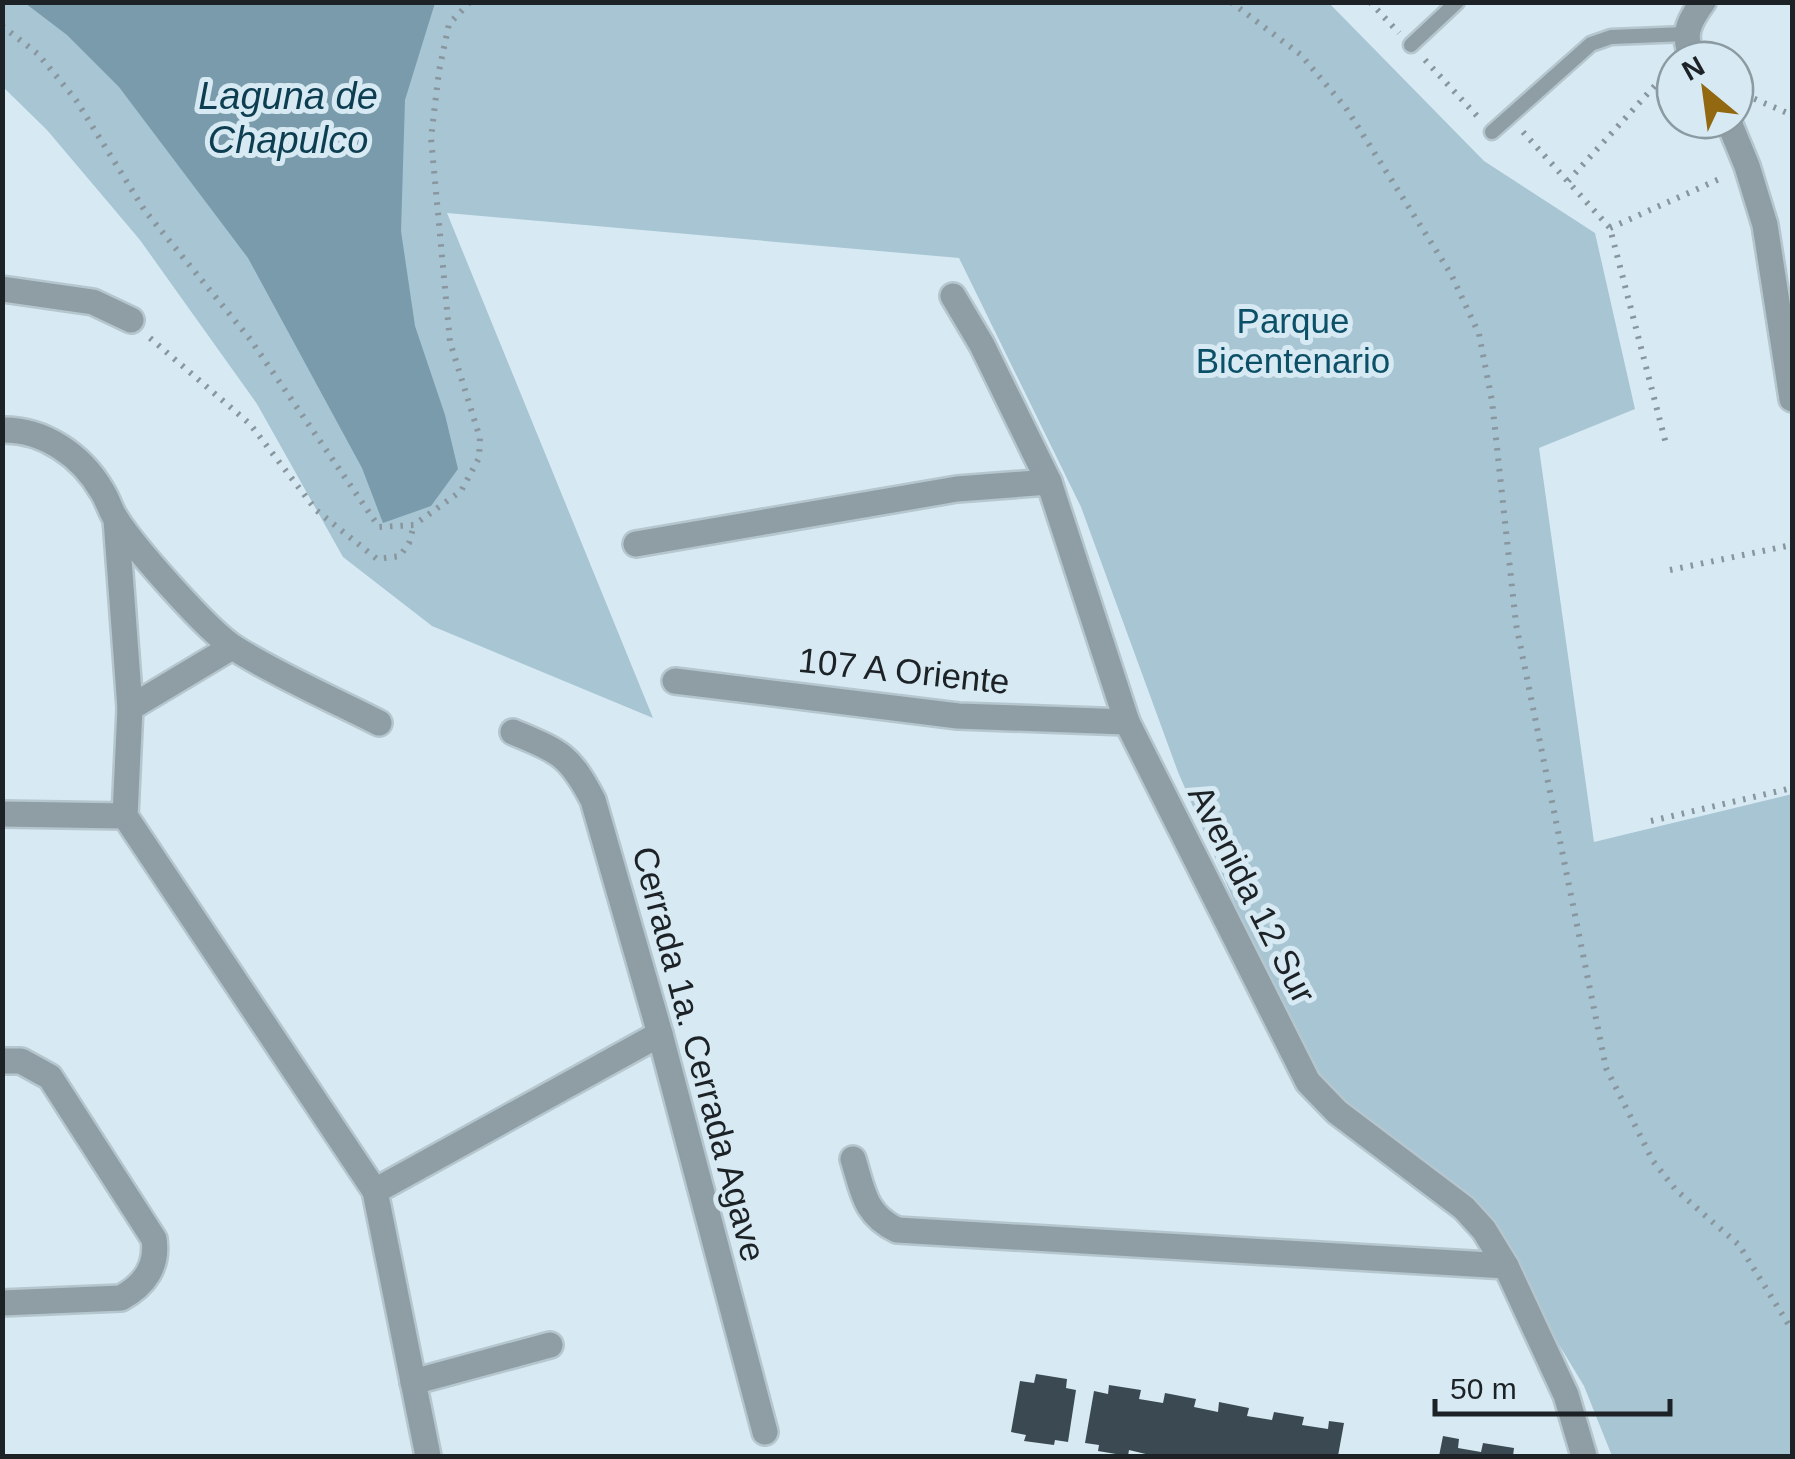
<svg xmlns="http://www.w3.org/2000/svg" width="1795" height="1459" viewBox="0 0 1795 1459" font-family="Helvetica,sans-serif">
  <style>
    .green { fill: #a8c5d3 }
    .water { fill: #7a9bac }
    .building { fill: #3b4a52 }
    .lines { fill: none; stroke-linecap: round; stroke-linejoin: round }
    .service-casing { stroke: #b5c6ce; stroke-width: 19 }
    .minor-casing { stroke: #b5c6ce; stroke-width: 30 }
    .path { stroke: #89969d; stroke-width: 6; stroke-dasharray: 2.5 8; stroke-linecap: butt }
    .service { stroke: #8f9ea5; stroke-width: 14 }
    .minor { stroke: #8f9ea5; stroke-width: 25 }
    .labels { text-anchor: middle; stroke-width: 10; stroke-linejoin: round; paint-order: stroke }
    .park-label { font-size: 35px; fill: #0c5068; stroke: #d7eaf3 }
    .street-label { font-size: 35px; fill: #1c2226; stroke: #d7eaf3 }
    .water-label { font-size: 38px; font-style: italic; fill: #0c3d50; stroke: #d7eaf3 }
  </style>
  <rect width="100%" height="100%" fill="#d7eaf3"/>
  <!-- green -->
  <polygon class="green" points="2,3 1329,3 1484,161 1595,233 1635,409 1539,448 1594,842 1792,794 1792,1456 1612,1456 1584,1386 1483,1219 1314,1086 1178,772 1081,507 959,258 447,213 653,718 432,626 343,557 257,404 140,240 47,130 3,87"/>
  <!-- water -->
  <polygon class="water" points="25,3 435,3 405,100 401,231 415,326 445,415 458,469 431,506 383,523 362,468 248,258 119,87 67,35"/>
  <!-- building -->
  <g class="building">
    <polygon points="1036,1374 1067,1379 1066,1388 1076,1390 1068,1442 1055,1440 1054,1445 1024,1441 1026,1435 1011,1432 1020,1381 1034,1383"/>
    <polygon points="1109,1385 1141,1390 1139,1399 1163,1403 1165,1393 1196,1399 1194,1407 1218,1412 1219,1402 1249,1408 1247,1416 1272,1420 1274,1412 1304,1417 1302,1425 1328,1429 1329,1421 1344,1423 1338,1456 1154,1456 1129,1450 1128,1456 1098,1451 1099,1445 1085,1443 1094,1391 1108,1394"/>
    <polygon points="1443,1436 1459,1439 1458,1448 1481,1452 1483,1443 1514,1448 1513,1456 1439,1456"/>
  </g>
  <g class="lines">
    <defs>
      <g id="service">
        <polyline points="1411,45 1457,2"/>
        <polyline points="1492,132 1591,44 1611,37 1686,34"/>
      </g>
      <g id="minor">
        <path d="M1694,60C1681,37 1688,22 1703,2"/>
        <polyline points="1728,120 1747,166 1765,225 1792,399"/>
        <polyline points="2,289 93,302 131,320"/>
        <polyline points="953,296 982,345 1049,482 1127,722 1308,1082 1337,1112 1464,1208 1484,1230 1506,1266 1566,1395 1584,1456"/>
        <path d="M2,430C44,429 82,456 102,491C108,500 110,510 116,519C134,547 208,632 236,649C281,677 332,699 379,723"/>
        <polyline points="116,519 130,708 125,816 375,1191 428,1456"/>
        <polyline points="636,544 957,489 1049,482"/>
        <polyline points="675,681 958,716 1127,722"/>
        <polyline points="130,708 232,647"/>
        <path d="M513,732C560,752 569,754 593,800L660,1034L765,1432"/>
        <polyline points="2,814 125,816"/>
        <path d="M2,1061H21L50,1077L154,1239C158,1266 145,1285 121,1298L2,1303"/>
        <path d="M853,1159C863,1191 864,1214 897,1230L1506,1266"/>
        <polyline points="375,1191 660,1034"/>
        <polyline points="413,1382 550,1345"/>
      </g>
    </defs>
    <!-- service casing -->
    <use href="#service" class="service-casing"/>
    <!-- minor casing -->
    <use href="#minor" class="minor-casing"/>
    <!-- path -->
    <g class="path">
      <polyline points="1231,2 1301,55 1346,108 1451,274 1479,334 1492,401 1516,624 1606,1068 1653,1161 1676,1190 1739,1245 1792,1330"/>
      <polyline points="1370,2 1399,33"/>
      <polyline points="2,26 38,54 76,100 145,211 250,339 379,527 414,525 461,491 479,458 480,438 450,342 431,138 439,71 449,24 470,2"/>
      <polyline points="1425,60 1478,117"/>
      <polyline points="1745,100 1750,97 1792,115"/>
      <polyline points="1523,132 1610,228 1666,444"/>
      <polyline points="1568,181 1671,68"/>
      <polyline points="1610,228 1724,177"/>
      <polyline points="150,338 250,424 316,510 377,559 400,556 409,543 414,525"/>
      <polyline points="1670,570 1792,545"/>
      <polyline points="1651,821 1792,788"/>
    </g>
    <!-- service -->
    <use href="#service" class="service"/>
    <!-- minor -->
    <use href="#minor" class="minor"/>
  </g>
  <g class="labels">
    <!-- park labels -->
    <g class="park-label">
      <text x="1293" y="333">Parque<tspan x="1293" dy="40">Bicentenario</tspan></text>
    </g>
    <!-- street labels -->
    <g class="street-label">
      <text transform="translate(904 671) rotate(6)" y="12">107 A Oriente</text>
      <text transform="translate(1252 894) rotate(63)" y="12">Avenida 12 Sur</text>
      <text transform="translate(699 1054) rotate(75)" y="12">Cerrada 1a. Cerrada Agave</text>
    </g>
    <!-- water labels -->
    <g class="water-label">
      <text x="288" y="109">Laguna de<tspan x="288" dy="44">Chapulco</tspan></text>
    </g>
  </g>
  <!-- border -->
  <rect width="1795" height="1459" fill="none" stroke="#1c2226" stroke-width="10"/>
  <!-- north arrow -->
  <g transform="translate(1705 90) rotate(331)"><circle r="48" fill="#d7eaf3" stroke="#8c9aa1" stroke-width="2.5"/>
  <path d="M0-8L18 38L0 25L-18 38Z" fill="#926811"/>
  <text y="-15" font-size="28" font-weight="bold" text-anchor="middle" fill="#1c2226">N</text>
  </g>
  <!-- scale -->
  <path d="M1435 1399v15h235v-15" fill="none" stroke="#1c2226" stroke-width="5"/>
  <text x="1450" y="1399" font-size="30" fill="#1c2226" stroke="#d7eaf3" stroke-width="8" paint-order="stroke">50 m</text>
</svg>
